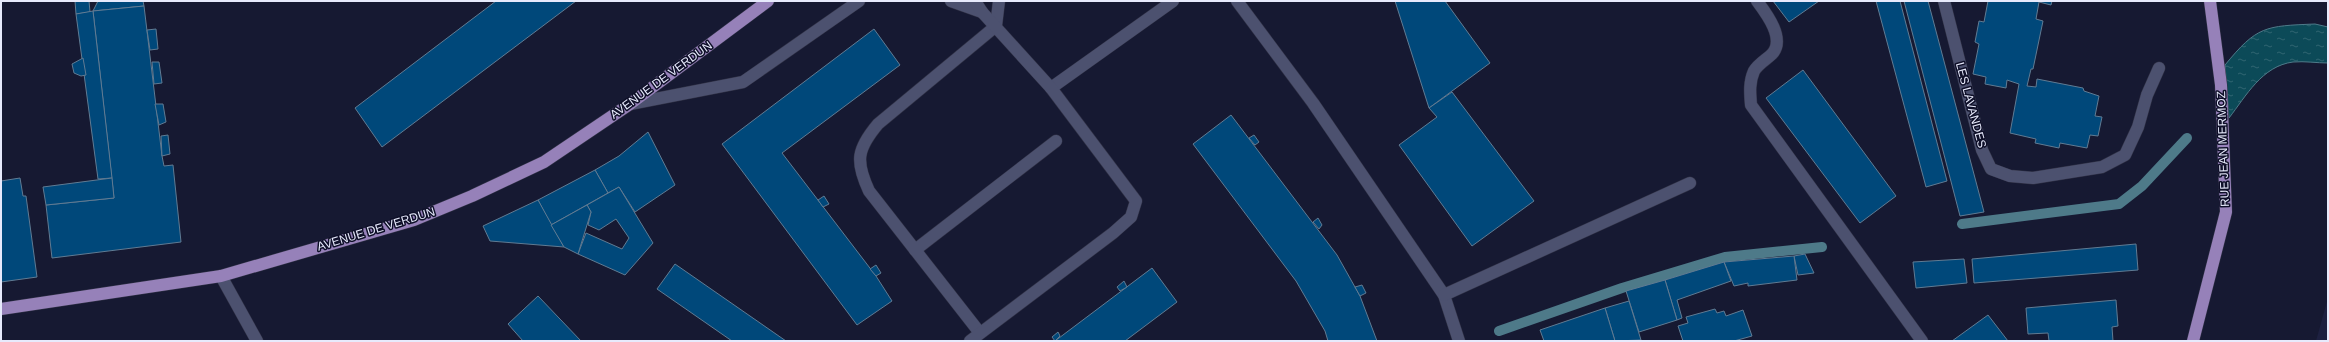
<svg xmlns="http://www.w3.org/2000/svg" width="2329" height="342" viewBox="0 0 2329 342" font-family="Arial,sans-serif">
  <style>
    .built { fill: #1d2040 }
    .water { fill: url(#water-ripples); stroke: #4e7a89 }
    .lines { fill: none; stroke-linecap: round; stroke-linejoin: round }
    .stream { stroke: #4e7a89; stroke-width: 10 }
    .building { fill: #00487a; stroke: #607b93 }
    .minor-casing { stroke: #313246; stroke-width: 13 }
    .major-casing { stroke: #313246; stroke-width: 13 }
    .minor { stroke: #4c516f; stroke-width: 12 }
    .major { stroke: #9681b9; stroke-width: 12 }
    .labels { text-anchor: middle; stroke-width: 3; stroke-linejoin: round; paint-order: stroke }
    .street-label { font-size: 12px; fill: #e7eafc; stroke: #0e0f28 }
  </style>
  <defs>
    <pattern id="water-ripples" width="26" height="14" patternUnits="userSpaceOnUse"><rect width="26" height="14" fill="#0c4a58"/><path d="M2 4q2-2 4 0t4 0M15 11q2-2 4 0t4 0" fill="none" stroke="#2f6471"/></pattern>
  </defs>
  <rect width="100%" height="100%" fill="#161932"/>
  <!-- built -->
  <polygon class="built" points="2328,298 2328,341 2316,341"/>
  <!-- water -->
  <path class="water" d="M2315,24L2328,27V63C2317,63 2305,61 2293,62C2262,66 2246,96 2229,118L2225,65C2257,26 2265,26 2315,24Z"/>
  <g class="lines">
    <!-- stream -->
    <g class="stream">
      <polyline points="1962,224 2119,204 2142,186 2187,138"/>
      <polyline points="1499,331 1622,288 1725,257 1822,247"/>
    </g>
  </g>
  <!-- building -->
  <g class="building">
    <polygon points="75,1 89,1 90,12 76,14"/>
    <polygon points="98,1 143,1 144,6 93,11"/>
    <polygon points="496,1 576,1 382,147 355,108"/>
    <polygon points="1395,1 1445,1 1490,63 1429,108"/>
    <polygon points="1773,1 1819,1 1789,22"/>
    <polygon points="1876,1 1900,1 1947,181 1926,187"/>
    <polygon points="1904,1 1928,1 1984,212 1960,216"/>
    <polygon points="1988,1 2052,1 2051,5 2039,2 2036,19 2043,21 2033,69 2031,69 2027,86 2036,87 2037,79 2083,88 2084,91 2099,96 2095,116 2102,117 2098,136 2090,135 2087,148 2060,143 2059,148 2035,143 2036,139 2010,133 2019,84 2007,80 2006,88 1985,84 1986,77 1973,74 1979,44 1975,42 1979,21 1984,22"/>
    <polygon points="144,6 162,156 164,166 173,165 181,242 52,258 46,205 114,198 93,11"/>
    <polygon points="93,11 112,178 98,179 76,14"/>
    <polygon points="156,29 158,49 150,50 147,30"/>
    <polygon points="874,29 900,65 782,153 876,276 892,301 857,325 722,144"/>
    <polygon points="83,58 86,75 81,76 74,73 72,64"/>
    <polygon points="152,62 159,62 162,83 154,84"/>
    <polygon points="1803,70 1896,196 1860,223 1766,98"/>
    <polygon points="1452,92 1534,201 1472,246 1399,145 1437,117 1429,108"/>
    <polygon points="155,104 163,104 166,122 159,125"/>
    <polygon points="1231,115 1337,255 1360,296 1377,341 1328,341 1325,331 1296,281 1193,144"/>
    <polygon points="648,132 675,185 635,212 619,187 608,193 595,170 619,156"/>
    <polygon points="168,135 170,154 162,156 161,136"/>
    <polygon points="1254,135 1259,142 1255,145 1249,138"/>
    <polygon points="595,170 608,193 551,225 538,200"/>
    <polygon points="20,178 23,196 26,196 37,277 1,282 1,181"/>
    <polygon points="112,178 114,198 46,205 43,187"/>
    <polygon points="619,187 653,243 625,275 578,254 586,233 622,249 629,238 616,219 599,230 588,225 591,212 587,205"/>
    <polygon points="824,196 829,204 823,207 818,200"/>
    <polygon points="538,200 564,247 490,241 483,226"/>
    <polygon points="587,205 591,212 578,254 564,247 551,225"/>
    <polygon points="1318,218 1322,225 1319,229 1313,222"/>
    <polygon points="2136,244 2138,270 1974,283 1972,259"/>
    <polygon points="1805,254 1814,273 1798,275 1794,256"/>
    <polygon points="1794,256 1797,280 1748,286 1748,283 1734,286 1724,262"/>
    <polygon points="1964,259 1967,283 1916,288 1913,262"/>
    <polygon points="1724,262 1731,281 1677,300 1682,318 1677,320 1665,280"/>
    <polygon points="675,264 786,341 732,341 657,289"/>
    <polygon points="876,265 881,273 876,276 870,269"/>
    <polygon points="1152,268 1177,302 1125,341 1055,341"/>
    <polygon points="1665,280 1677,320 1639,332 1626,291"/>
    <polygon points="1124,281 1127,287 1120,291 1117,287"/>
    <polygon points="1362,285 1366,293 1360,296 1355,287"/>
    <polygon points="538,296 581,341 523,341 508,324"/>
    <polygon points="2116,300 2118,326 2112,327 2113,341 2049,341 2048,333 2028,334 2026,308"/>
    <polygon points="1629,301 1641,340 1615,341 1605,308"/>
    <polygon points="1605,308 1615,341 1544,341 1540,330"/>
    <polygon points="1715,309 1717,313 1724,311 1726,316 1743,310 1752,336 1734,341 1683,341 1678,326 1688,323 1686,317"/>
    <polygon points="1988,315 2008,341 1952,341"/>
    <polygon points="1058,332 1060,336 1055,341 1052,337"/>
  </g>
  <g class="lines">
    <defs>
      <g id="minor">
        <polyline points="951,1 982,12"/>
        <polyline points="1237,1 1313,103 1444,295 1459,341"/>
        <path d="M1757,1C1766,13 1786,39 1772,54C1767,59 1758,64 1754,71C1749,82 1750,93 1751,105L1922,341"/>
        <polyline points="1944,1 1982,150 1991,169 2010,176 2033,178 2102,167 2125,155 2138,127 2147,95 2159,68"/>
        <polyline points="1051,88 1173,1"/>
        <polyline points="630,104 743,82 859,1"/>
        <polyline points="915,250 1056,141"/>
        <polyline points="221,276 257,341"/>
        <polyline points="1444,295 1690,183"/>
        <path d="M980,333L869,191C855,161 857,149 878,124L996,26L999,1"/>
        <polyline points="970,341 1113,233 1131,217 1136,201 1051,88 982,12 975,1"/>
      </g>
      <g id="major">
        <polyline points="1,309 221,276 414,220 472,196 544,162 630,104 768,1"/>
        <polyline points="2193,341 2226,212 2221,85 2210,1"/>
      </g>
    </defs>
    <!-- minor casing -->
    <use href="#minor" class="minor-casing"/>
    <!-- major casing -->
    <use href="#major" class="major-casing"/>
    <!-- minor -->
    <use href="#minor" class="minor"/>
    <!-- major -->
    <use href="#major" class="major"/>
  </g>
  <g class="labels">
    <!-- street labels -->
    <g class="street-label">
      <text transform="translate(661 80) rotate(-36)" y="4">AVENUE DE VERDUN</text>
      <text transform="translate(1971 105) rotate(75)" y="4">LES LAVANDES</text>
      <text transform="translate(2223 149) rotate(-92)" y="4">RUE JEAN MERMOZ</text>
      <text transform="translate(376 229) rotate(-17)" y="4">AVENUE DE VERDUN</text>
    </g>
  </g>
  <!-- border -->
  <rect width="2329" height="342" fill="none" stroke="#e7eafc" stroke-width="4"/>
</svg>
